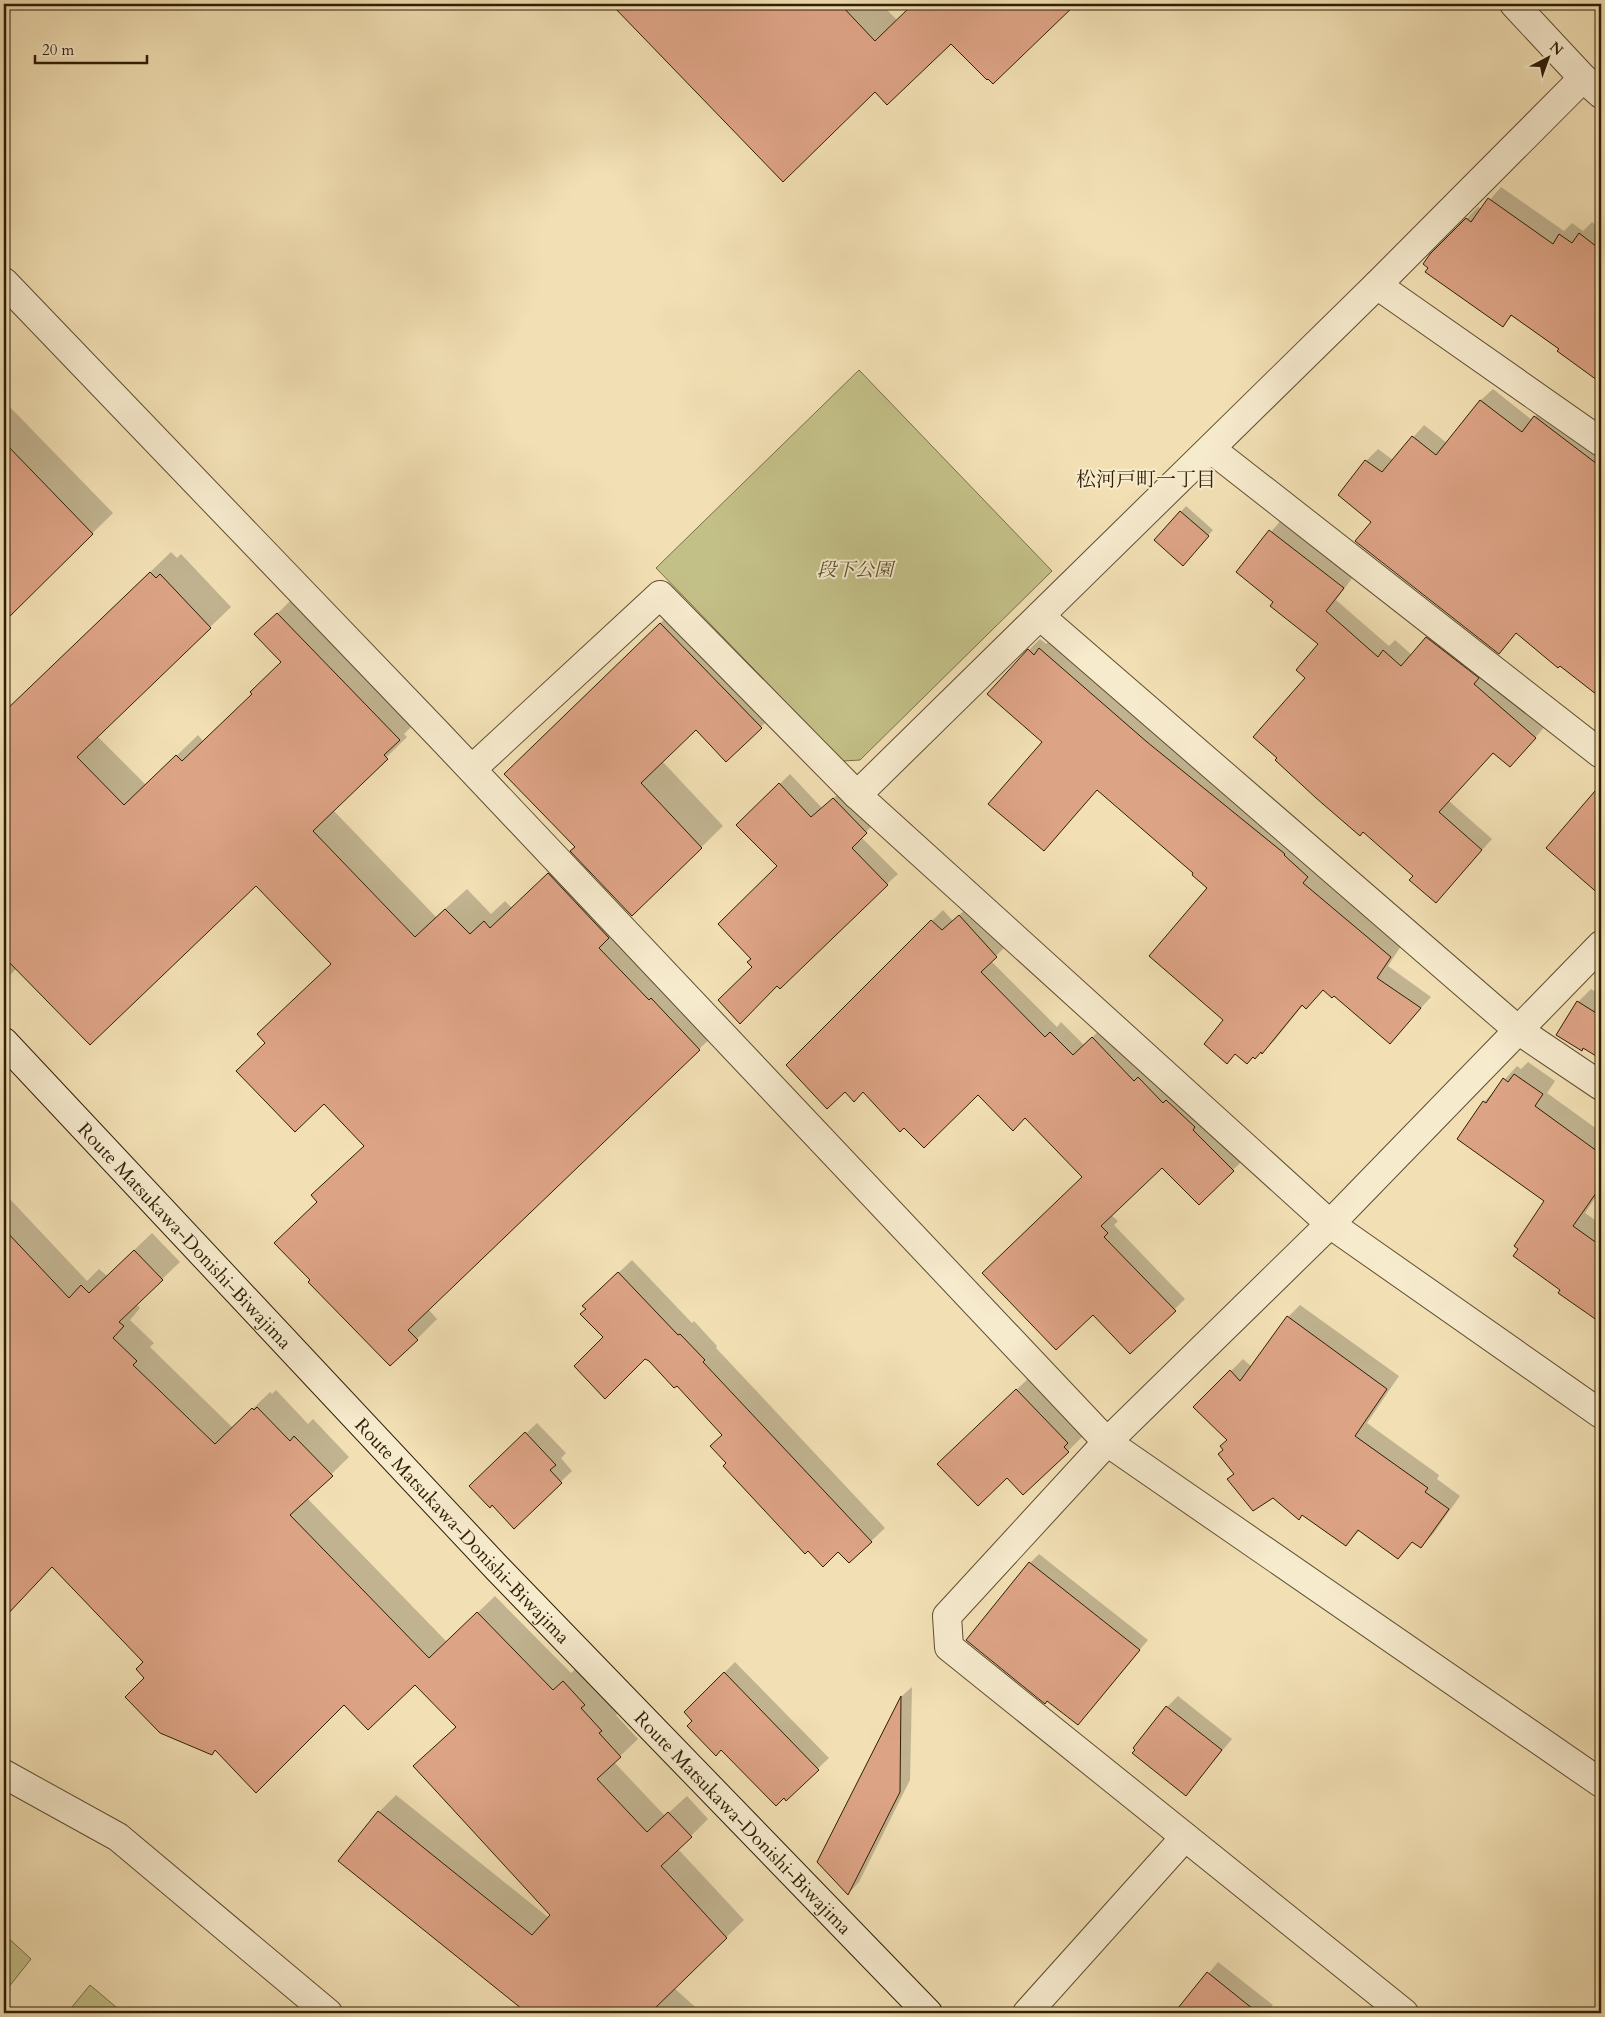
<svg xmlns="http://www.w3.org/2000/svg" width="1605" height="2017" viewBox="0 0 1605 2017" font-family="Cardo,'Noto Serif JP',serif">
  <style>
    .green { fill: #c3c087; stroke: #786f46 }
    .shadow { fill: #0003 }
    .building { fill: #dda385; stroke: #2e1e05 }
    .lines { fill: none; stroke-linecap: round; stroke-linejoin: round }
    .minor-casing { stroke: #5f4e31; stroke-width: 30 }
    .tertiary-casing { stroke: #5f4e31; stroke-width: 30 }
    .secondary-casing { stroke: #2e1e05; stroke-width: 30 }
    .minor { stroke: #f7ebce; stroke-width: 28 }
    .tertiary { stroke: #f7ebce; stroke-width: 28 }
    .secondary { stroke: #f7ebce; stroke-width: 28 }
    .labels { text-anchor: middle; stroke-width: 4; stroke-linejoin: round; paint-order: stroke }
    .park-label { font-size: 19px; font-style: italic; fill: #5b4f2c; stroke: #f7ebce }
    .street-label { font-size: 19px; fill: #2e1e05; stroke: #f7ebce }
    .neighbourhood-label { font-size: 20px; fill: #2e1e05; stroke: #f7ebce }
  </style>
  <rect width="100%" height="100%" fill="#f2e0b4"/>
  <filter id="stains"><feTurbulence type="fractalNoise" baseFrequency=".004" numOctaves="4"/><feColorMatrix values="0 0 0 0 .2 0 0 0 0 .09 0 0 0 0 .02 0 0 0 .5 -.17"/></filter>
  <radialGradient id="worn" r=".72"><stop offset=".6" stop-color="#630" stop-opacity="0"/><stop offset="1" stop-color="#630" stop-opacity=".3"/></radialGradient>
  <!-- green -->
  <g class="green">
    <polygon points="859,370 1052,571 860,760 843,761 656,568"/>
    <polygon points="4,1934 31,1959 4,1993"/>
    <polygon points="90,1985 123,2013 67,2013"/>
  </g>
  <!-- shadow -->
  <g class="shadow">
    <polygon points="613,4 881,4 897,20 914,4 1074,4 1061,17 951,42 875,91 783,180"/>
    <polygon points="1501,187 1564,231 1572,223 1583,231 1592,222 1601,229 1601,381 1513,315 1502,325 1429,267 1431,255 1478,207 1482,209"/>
    <polygon points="1493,389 1532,420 1546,405 1601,447 1601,696 1517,632 1498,652 1373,522 1366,461 1378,449 1393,460 1424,425 1447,443 1481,400"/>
    <polygon points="4,401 113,513 4,620"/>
    <polygon points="1186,506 1213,530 1188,559 1156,540"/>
    <polygon points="1281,520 1353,577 1336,600 1389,646 1395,640 1412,655 1437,627 1545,726 1521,755 1494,751 1449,801 1492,839 1436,901 1414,876 1306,678 1320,644 1275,602 1238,572"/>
    <polygon points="171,552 177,558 181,554 231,607 97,736 146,785 198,735 204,742 253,694 283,662 256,635 298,593 420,718 404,734 407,737 333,810 436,917 467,889 491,914 505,901 512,908 569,853 720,1029 428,1309 437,1319 417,1339 311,1280 319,1201 365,1145 266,1042 332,963 256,885 17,968 4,981 4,713"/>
    <polygon points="682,602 782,706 761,727 696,728 662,761 723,826 632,915 577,847 527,752"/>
    <polygon points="1051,638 1401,946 1388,966 1431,997 1390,1042 1334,995 1324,989 1306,1008 1303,1005 1274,1041 1262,1052 1254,1056 1247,1063 1225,1020 1209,888 1195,873 1044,741 1029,650 1040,639 1046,644"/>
    <polygon points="790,774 822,808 844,789 876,822 861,837 898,874 777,984 754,967 752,959 779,866 738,825"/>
    <polygon points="1598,792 1601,795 1601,894 1548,848"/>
    <polygon points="970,905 1006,946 991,961 1057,1027 1061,1022 1084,1045 1103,1027 1244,1159 1199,1204 1162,1167 1111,1215 1118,1221 1114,1225 1185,1299 1130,1353 1084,1177 1025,1117 979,1094 904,1126 863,1091 845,1090 788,1065 943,910 953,921"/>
    <polygon points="1591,989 1601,995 1601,1057 1584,1047 1557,1035 1578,1002"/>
    <polygon points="1528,1062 1555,1081 1547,1093 1601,1132 1601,1189 1585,1213 1601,1224 1601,1322 1560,1293 1562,1290 1546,1201 1484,1102 1517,1066 1521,1069"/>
    <polygon points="8,1197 87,1281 99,1269 107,1276 152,1233 180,1262 136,1304 140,1308 130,1320 154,1343 150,1347 233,1428 270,1392 272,1394 276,1390 308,1424 313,1419 349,1457 307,1498 447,1642 495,1596 571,1673 581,1664 619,1712 616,1715 638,1739 614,1762 665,1816 687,1796 708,1819 678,1849 744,1920 674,1988 702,2013 524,2013 526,2011 379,1812 396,1795 549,1918 552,1915 457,1726 415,1683 344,1703 146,1678 144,1661 52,1566 4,1617 4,1522 13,1512 4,1503 4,1201"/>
    <polygon points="632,1260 692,1323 694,1321 717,1346 716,1348 885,1528 849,1562 838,1551 727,1463 723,1435 677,1384 674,1386 645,1357 605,1337 587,1308 597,1293"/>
    <polygon points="1300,1305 1399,1376 1367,1423 1439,1475 1437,1479 1460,1496 1433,1534 1421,1547 1413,1541 1398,1557 1360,1530 1346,1544 1273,1496 1261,1506 1228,1479 1235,1472 1224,1449 1228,1439 1195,1407 1243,1359 1252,1367 1288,1317"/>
    <polygon points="1033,1374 1084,1435 1068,1451 1007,1477 956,1448"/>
    <polygon points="537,1423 566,1453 561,1458 572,1471 514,1527 482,1475"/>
    <polygon points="1039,1554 1148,1640 1078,1723 1047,1700 1030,1563"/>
    <polygon points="735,1662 829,1758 786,1799 694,1721 685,1712"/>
    <polygon points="912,1687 910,1780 859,1882 849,1893 828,1841 902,1696"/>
    <polygon points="1178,1696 1232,1739 1186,1794 1167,1707"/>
    <polygon points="1218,1962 1273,2005 1266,2013 1176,2013"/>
  </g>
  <!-- building -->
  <g class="building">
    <polygon points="611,4 840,4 875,41 913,4 1076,4 993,84 988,79 987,80 951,44 887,105 875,92 783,182"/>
    <polygon points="1488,198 1553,244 1559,234 1572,243 1579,233 1601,250 1601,383 1557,351 1559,349 1511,315 1503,327 1425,272 1428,268 1423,264 1430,254 1466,218 1471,222"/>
    <polygon points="1480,400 1522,432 1534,416 1601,467 1601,698 1560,666 1558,668 1516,633 1499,654 1355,541 1371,522 1338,495 1365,460 1382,472 1412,436 1436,455"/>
    <polygon points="4,442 93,534 4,622"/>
    <polygon points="1180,511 1209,536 1183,566 1154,540"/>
    <polygon points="1269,530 1344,588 1326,611 1378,657 1383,650 1401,666 1426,637 1479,678 1474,684 1536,738 1510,767 1493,753 1439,812 1482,850 1436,903 1409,880 1413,876 1363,832 1360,836 1316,798 1275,760 1277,758 1253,737 1305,678 1296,670 1318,644 1270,606 1273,602 1236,572"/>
    <polygon points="150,572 156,578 160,574 211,628 77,757 124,805 176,755 182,761 252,694 250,692 281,662 254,634 277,613 400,740 384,755 388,759 313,831 415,937 445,909 470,934 484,921 490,928 548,873 609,938 599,948 649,1000 651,998 700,1050 408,1330 418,1340 390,1366 308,1282 310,1280 274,1243 317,1202 311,1195 364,1146 324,1104 295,1132 236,1071 265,1043 257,1034 331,964 256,886 90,1045 4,957 4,712"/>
    <polygon points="660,623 762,728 726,762 696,730 641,783 702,848 632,916 570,851 575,847 504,774"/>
    <polygon points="1039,648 1147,742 1285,854 1284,855 1308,877 1303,883 1391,957 1377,978 1421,1008 1390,1044 1334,996 1332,998 1323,990 1306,1009 1302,1005 1262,1054 1261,1052 1255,1059 1253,1057 1247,1064 1235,1054 1227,1064 1204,1044 1223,1020 1149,956 1207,888 1192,875 1193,873 1097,790 1044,851 988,804 1042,742 987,694 1028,649 1034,655"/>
    <polygon points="779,783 811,817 833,798 867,833 852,848 888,885 780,989 777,986 740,1024 718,1000 752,967 747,962 751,959 718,924 777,866 736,825"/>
    <polygon points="1601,784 1601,896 1546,848"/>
    <polygon points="959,915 997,957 981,972 1045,1037 1050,1032 1073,1055 1092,1037 1134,1081 1138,1077 1163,1103 1166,1100 1195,1127 1193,1130 1234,1171 1199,1205 1162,1168 1101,1226 1108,1233 1104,1237 1176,1311 1130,1354 1093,1315 1056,1350 982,1273 1082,1177 1025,1118 1013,1131 978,1095 924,1148 904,1128 900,1132 863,1092 854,1102 845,1092 827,1109 786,1065 931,920 942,930"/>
    <polygon points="1577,1001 1601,1016 1601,1059 1583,1048 1582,1051 1556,1035"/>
    <polygon points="1514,1074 1543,1094 1535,1106 1601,1154 1601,1186 1573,1226 1601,1246 1601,1323 1558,1293 1560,1290 1513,1256 1518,1249 1514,1246 1544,1201 1457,1139 1483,1101 1486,1103 1503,1078 1508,1082"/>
    <polygon points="4,1229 69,1298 81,1285 89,1293 134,1250 163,1280 119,1322 124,1326 113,1338 137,1361 133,1365 215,1444 252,1408 254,1410 257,1407 290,1441 294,1436 333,1476 290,1515 429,1658 477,1612 553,1690 563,1681 585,1705 581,1708 602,1731 599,1733 621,1757 597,1779 647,1832 668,1812 692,1837 661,1866 727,1938 650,2013 527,2013 338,1861 378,1811 532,1935 550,1915 413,1766 456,1727 415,1685 368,1730 344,1705 256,1793 215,1750 212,1755 160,1733 125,1697 144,1678 136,1669 143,1662 52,1567 4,1618"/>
    <polygon points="618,1272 678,1335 680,1334 705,1360 703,1362 872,1542 849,1563 838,1552 823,1567 808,1551 805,1554 723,1466 726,1463 710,1446 722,1435 677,1386 674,1388 649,1361 645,1359 605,1399 574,1366 603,1337 580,1314 586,1309 582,1306"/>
    <polygon points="1287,1316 1387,1389 1355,1436 1428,1488 1425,1492 1449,1509 1421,1548 1412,1542 1398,1559 1358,1530 1346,1546 1302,1515 1299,1520 1273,1498 1253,1511 1227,1479 1234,1474 1218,1454 1223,1450 1220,1446 1227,1440 1193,1407 1230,1370 1240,1381"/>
    <polygon points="1016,1389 1068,1443 1064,1447 1069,1452 1023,1495 1007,1478 978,1506 937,1464"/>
    <polygon points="525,1432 556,1465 550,1470 562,1483 514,1529 492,1505 490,1508 469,1486"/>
    <polygon points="1029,1562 1140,1650 1078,1725 1047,1701 1045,1704 966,1640"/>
    <polygon points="724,1672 819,1770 786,1801 784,1798 776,1806 721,1750 716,1756 687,1726 692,1721 684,1712"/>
    <polygon points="901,1696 900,1792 848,1895 817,1862"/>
    <polygon points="1166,1706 1222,1750 1186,1796 1132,1753 1135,1750 1133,1748"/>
    <polygon points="1207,1972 1258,2013 1174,2013"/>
  </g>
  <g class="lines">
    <defs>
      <g id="minor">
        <polyline points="4,282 440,736 1107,1442 1601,1783"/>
        <polyline points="1377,285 1601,442"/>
        <polyline points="1211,449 1601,754"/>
        <polyline points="1040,616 1518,1030 1601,1086"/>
        <polyline points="472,769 660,595 857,795 1330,1224 1601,1414"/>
        <polyline points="857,795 1377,285 1583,78"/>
        <polyline points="4,1774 118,1837 328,2013"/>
        <polyline points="1027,2013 1185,1837"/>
        <polyline points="1404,2013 949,1647 947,1616 1107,1442 1330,1224 1601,945"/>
      </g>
      <polyline id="tertiary" points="1514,4 1583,78 1601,94"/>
      <g id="secondary">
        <path id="s1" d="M4,1042L497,1568L928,2013"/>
      </g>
    </defs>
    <!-- minor casing -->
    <use href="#minor" class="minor-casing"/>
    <!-- tertiary casing -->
    <use href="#tertiary" class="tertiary-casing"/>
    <!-- secondary casing -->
    <use href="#secondary" class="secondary-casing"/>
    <!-- minor -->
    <use href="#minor" class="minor"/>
    <!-- tertiary -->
    <use href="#tertiary" class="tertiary"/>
    <!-- secondary -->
    <use href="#secondary" class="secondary"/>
  </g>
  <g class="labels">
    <!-- park labels -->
    <g class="park-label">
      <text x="855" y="576">段下公園</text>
    </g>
    <!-- street labels -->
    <g class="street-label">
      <text dy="7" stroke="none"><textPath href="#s1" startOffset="265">Route Matsukawa-Donishi-Biwajima</textPath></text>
      <text dy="7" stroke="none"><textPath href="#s1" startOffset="670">Route Matsukawa-Donishi-Biwajima</textPath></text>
      <text dy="7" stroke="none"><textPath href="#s1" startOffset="1075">Route Matsukawa-Donishi-Biwajima</textPath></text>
    </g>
    <!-- neighbourhood labels -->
    <g class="neighbourhood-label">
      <text x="1146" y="486">松河戸町一丁目</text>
    </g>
  </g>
  <!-- margin -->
  <rect width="1605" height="2017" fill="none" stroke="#f2e0b4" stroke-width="20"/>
  <rect x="5" y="5" width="1595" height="2007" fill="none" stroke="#2e1e05" stroke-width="2.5"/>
  <rect x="10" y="10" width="1585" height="1997" fill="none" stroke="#2e1e05"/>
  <!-- north arrow -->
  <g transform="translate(1548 58) rotate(41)" stroke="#f7ebce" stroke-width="4" paint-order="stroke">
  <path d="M0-4L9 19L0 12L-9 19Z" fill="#2e1e05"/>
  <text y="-8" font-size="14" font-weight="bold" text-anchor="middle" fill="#2e1e05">N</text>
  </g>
  <!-- scale -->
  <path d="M35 55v8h112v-8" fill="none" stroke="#2e1e05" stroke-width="2.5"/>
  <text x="42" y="55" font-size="15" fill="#2e1e05" stroke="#f7ebce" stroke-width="4" paint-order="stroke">20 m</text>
  <rect width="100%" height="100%" filter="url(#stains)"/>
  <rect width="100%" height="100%" fill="url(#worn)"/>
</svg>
